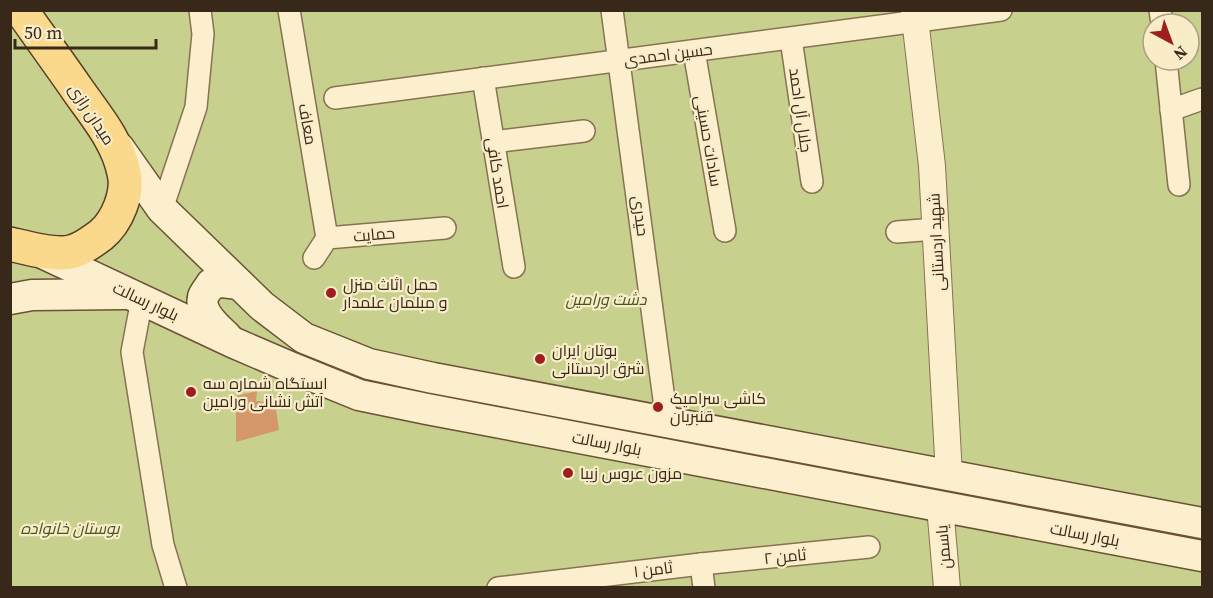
<svg xmlns="http://www.w3.org/2000/svg" width="1213" height="598" viewBox="0 0 1213 598" font-family="'Source Serif 4',Cairo,serif">
  <style>
    .green { fill: #c7d08d; fill-rule: evenodd }
    .building { fill: #d4986b }
    .lines { fill: none; stroke-linecap: round; stroke-linejoin: round }
    .minor-casing { stroke: #897153; stroke-width: 24 }
    .tertiary-casing { stroke: #897153; stroke-width: 28 }
    .secondary-casing { stroke: #6b5136; stroke-width: 33 }
    .primary-casing { stroke: #563e28; stroke-width: 36 }
    .minor { stroke: #fcefcd; stroke-width: 21 }
    .tertiary { stroke: #fcefcd; stroke-width: 26 }
    .secondary { stroke: #fcefcd; stroke-width: 30 }
    .primary { stroke: #fad98c; stroke-width: 33 }
    .poi-dot { fill: #9e1e1d; stroke: #f8ecc9; stroke-width: 2 }
    .labels { text-anchor: middle; stroke-width: 4.5; stroke-linejoin: round; paint-order: stroke }
    .street-label { font-size: 16px; fill: #372819; stroke: #f8ecc9 }
    .poi-label { font-size: 16px; fill: #372819; stroke: #f8ecc9; text-anchor: start }
    .park-label { font-size: 16px; font-style: italic; fill: #46551e; stroke: #f8ecc9 }
  </style>
  <rect width="100%" height="100%" fill="#f2e2b9"/>
  <!-- green -->
  <path class="green" d="M10,11H1202V587H11ZM1153,24H1189V60H1153Z"/>
  <!-- building -->
  <polygon class="building" points="257,391 256,401 275,403 279,430 236,442 236,396"/>
  <g class="lines">
    <defs>
      <g id="minor">
        <polyline points="289,10 327,238"/>
        <polyline points="612,10 667,422"/>
        <polyline points="1160,10 1162,24"/>
        <polyline points="791,39 812,182"/>
        <polyline points="694,51 725,231"/>
        <polyline points="1166,60 1179,185"/>
        <polyline points="483,78 514,267"/>
        <polyline points="335,98 1001,10"/>
        <polyline points="1171,110 1202,99"/>
        <polyline points="493,142 584,131"/>
        <polyline points="162,209 196,107 203,34 200,10"/>
        <polyline points="897,232 935,229"/>
        <polyline points="314,258 327,238 445,228"/>
        <polyline points="142,299 132,352 163,545 176,588"/>
        <polyline points="701,564 704,588"/>
        <polyline points="498,588 701,564 869,547"/>
      </g>
      <g id="tertiary">
        <polyline points="914,10 932,166 949,475"/>
        <polyline points="940,506 947,588"/>
      </g>
      <g id="secondary">
        <polyline points="119,148 162,209 262,306 304,338 369,364 433,378 1202,523"/>
        <polyline points="38,251 232,342 290,367 359,395 427,409 1202,556"/>
        <polyline points="10,299 32,295 124,294"/>
        <path d="M227,337C217,327 199,313 203,297C204,293 209,288 211,284L222,282L239,284"/>
      </g>
      <path id="primary" d="M10,244C27,248 58,257 74,251C84,248 93,241 101,235C117,222 129,193 124,173C118,141 95,115 77,89C59,63 40,37 21,10"/>
    </defs>
    <!-- minor casing -->
    <use href="#minor" class="minor-casing"/>
    <!-- tertiary casing -->
    <use href="#tertiary" class="tertiary-casing"/>
    <!-- secondary casing -->
    <use href="#secondary" class="secondary-casing"/>
    <!-- primary casing -->
    <use href="#primary" class="primary-casing"/>
    <!-- minor -->
    <use href="#minor" class="minor"/>
    <!-- tertiary -->
    <use href="#tertiary" class="tertiary"/>
    <!-- secondary -->
    <use href="#secondary" class="secondary"/>
    <!-- primary -->
    <use href="#primary" class="primary"/>
  </g>
  <!-- markers -->
  <g class="poi-dot">
    <circle cx="331" cy="293" r="6"/>
    <circle cx="540" cy="359" r="6"/>
    <circle cx="191" cy="392" r="6"/>
    <circle cx="658" cy="407" r="6"/>
    <circle cx="568" cy="473" r="6"/>
  </g>
  <g class="labels">
    <!-- street labels -->
    <g class="street-label">
      <text transform="translate(668 54) rotate(-7)" y="6">حسین احمدی</text>
      <text transform="translate(801 110) rotate(82)" y="6">جلال آل احمد</text>
      <text transform="translate(92 114) rotate(57)" y="6">میدان رازی</text>
      <text transform="translate(308 124) rotate(80)" y="6">معاف</text>
      <text transform="translate(709 141) rotate(80)" y="6">سادات حسینی</text>
      <text transform="translate(498 173) rotate(81)" y="6">احمد کافی</text>
      <text transform="translate(641 216) rotate(83)" y="6">حیدری</text>
      <text transform="translate(374 234) rotate(-5)" y="6">حمایت</text>
      <text transform="translate(936 242) rotate(-93)" y="6">شهید اردستانی</text>
      <text transform="translate(146 301) rotate(25)" y="6">بلوار رسالت</text>
      <text transform="translate(607 443) rotate(11)" y="6">بلوار رسالت</text>
      <text transform="translate(1085 534) rotate(11)" y="6">بلوار رسالت</text>
      <text transform="translate(943 547) rotate(-95)" y="6">یاسمن</text>
      <text transform="translate(785 556) rotate(-6)" y="6">ثامن ۲</text>
      <text transform="translate(653 569) rotate(-7)" y="6">ثامن ۱</text>
    </g>
    <!-- poi labels -->
    <g class="poi-label">
      <text x="343" y="290">حمل اثاث منزل<tspan x="343" dy="18">و مبلمان علمدار</tspan></text>
      <text x="552" y="356">بوتان ایران<tspan x="552" dy="18">شرق اردستانی</tspan></text>
      <text x="203" y="389">ایستگاه شماره سه<tspan x="203" dy="18">آتش نشانی ورامین</tspan></text>
      <text x="670" y="404">کاشی سرامیک<tspan x="670" dy="18">قنبریان</tspan></text>
      <text x="580" y="479">مزون عروس زیبا</text>
    </g>
    <!-- park labels -->
    <g class="park-label">
      <text x="606" y="305">دشت ورامین</text>
      <text x="70" y="534">بوستان خانواده</text>
    </g>
  </g>
  <!-- border -->
  <rect width="1213" height="598" fill="none" stroke="#372819" stroke-width="24"/>
  <!-- north arrow -->
  <g transform="translate(1171 42) rotate(139)"><circle r="28" fill="#f8ecc9" stroke="#ab9e83" stroke-width="1.5"/>
  <path d="M0-4.5L10 22L0 15L-10 22Z" fill="#9e1e1d"/>
  <text y="-9" font-size="16" font-weight="bold" text-anchor="middle" fill="#372819">N</text>
  </g>
  <!-- scale -->
  <path d="M15 39v9h141v-9" fill="none" stroke="#372819" stroke-width="3"/>
  <text x="24" y="39" font-size="18" fill="#372819" stroke="#f8ecc9" stroke-width="4.5" paint-order="stroke">50 m</text>
</svg>
